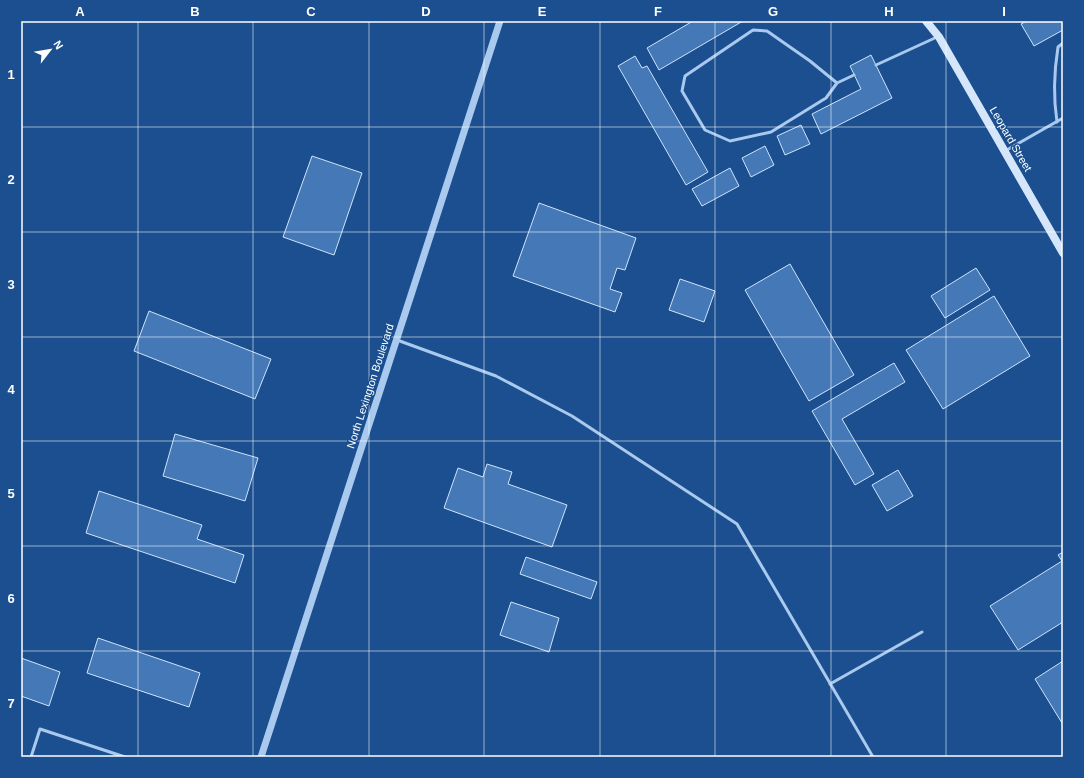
<svg xmlns="http://www.w3.org/2000/svg" width="1084" height="778" viewBox="0 0 1084 778" font-family="Arial,sans-serif">
  <style>
    .building { fill: #4478b7; stroke: #cfe3fa }
    .lines { fill: none; stroke-linecap: round; stroke-linejoin: round }
    .service { stroke: #a9c9ee; stroke-width: 3 }
    .tertiary { stroke: #a9c9ee; stroke-width: 7 }
    .secondary { stroke: #d6e6fa; stroke-width: 8 }
    .grid { fill: none; stroke: #fff; stroke-width: 1; stroke-opacity: 0.55 }
    .labels { text-anchor: middle; stroke-width: 3; stroke-linejoin: round; paint-order: stroke }
    .street-label { font-size: 11px; fill: #fff; stroke: #1b4f8f }
    .neatline { fill: none; stroke: #fff; stroke-width: 1.5 }
    .grid-label { font-size: 13px; text-anchor: middle; font-weight: bold; fill: #fff }
  </style>
  <rect width="100%" height="100%" fill="#1b4f8f"/>
  <!-- building -->
  <g class="building">
    <polygon points="693,21 743,21 659,70 647,48"/>
    <polygon points="1027,21 1063,21 1063,30 1034,46 1021,24"/>
    <polygon points="871,55 892,98 821,134 812,114 861,89 850,66"/>
    <polygon points="635,56 642,68 647,66 708,172 686,185 618,66"/>
    <polygon points="801,125 810,144 785,155 777,136"/>
    <polygon points="765,146 774,165 751,177 742,158"/>
    <polygon points="312,156 362,173 334,255 283,237"/>
    <polygon points="730,168 739,186 702,206 692,189"/>
    <polygon points="539,203 636,238 625,270 617,268 610,289 622,293 615,312 513,276"/>
    <polygon points="790,264 854,375 809,401 745,290"/>
    <polygon points="976,268 990,290 945,318 931,296"/>
    <polygon points="680,279 715,291 704,322 669,310"/>
    <polygon points="994,296 1030,356 943,409 906,350"/>
    <polygon points="149,311 271,359 255,399 134,351"/>
    <polygon points="894,363 905,382 842,419 874,474 855,485 812,411"/>
    <polygon points="175,434 258,458 245,501 163,476"/>
    <polygon points="487,464 512,472 508,484 567,505 552,547 444,508 458,468 483,477"/>
    <polygon points="898,470 913,496 887,511 872,485"/>
    <polygon points="99,491 202,525 197,539 244,555 235,583 86,533"/>
    <polygon points="1063,552 1063,622 1018,650 990,606 1062,561 1058,555"/>
    <polygon points="526,557 597,582 591,599 520,574"/>
    <polygon points="511,602 559,618 549,652 500,635"/>
    <polygon points="98,638 200,673 189,707 87,673"/>
    <polygon points="21,658 60,672 49,706 21,696"/>
    <polygon points="1063,661 1063,722 1062,723 1035,679"/>
  </g>
  <g class="lines">
    <!-- service -->
    <g class="service">
      <polyline points="876,65 937,37"/>
      <polyline points="837,83 810,61 767,31 753,30 685,76 682,91 705,130 730,141 771,132 826,98 837,83 854,75"/>
      <path d="M1057,122C1053,96 1054,72 1058,47L1063,43"/>
      <polyline points="1005,151 1063,118"/>
      <polyline points="397,340 496,376 572,416 737,524 873,757"/>
      <polyline points="830,684 922,632"/>
      <polyline points="31,757 40,729 125,757"/>
    </g>
    <!-- tertiary -->
    <polyline class="tertiary" points="261,757 500,21"/>
    <!-- secondary -->
    <polyline class="secondary" points="926,21 939,37 1063,253"/>
  </g>
  <!-- grid -->
  <path class="grid" d="M138,21V757M253,21V757M369,21V757M484,21V757M600,21V757M715,21V757M831,21V757M946,21V757M21,127H1063M21,232H1063M21,337H1063M21,441H1063M21,546H1063M21,651H1063"/>
  <g class="labels">
    <!-- street labels -->
    <g class="street-label">
      <text transform="translate(1011 139) rotate(60)" y="4">Leopard Street</text>
      <text transform="translate(370 386) rotate(-72)" y="4">North Lexington Boulevard</text>
    </g>
  </g>
  <!-- border -->
  <rect width="1084" height="778" fill="none" stroke="#1b4f8f" stroke-width="44"/>
  <!-- north arrow -->
  <g transform="translate(50 50) rotate(59)" stroke="#1b4f8f" stroke-width="3" paint-order="stroke">
  <path d="M0-3L7 15L0 10L-7 15Z" fill="#ffffff"/>
  <text y="-6" font-size="11" font-weight="bold" text-anchor="middle" fill="#ffffff">N</text>
  </g>
  <rect x="22" y="22" width="1040" height="734" class="neatline"/>
  <g class="grid-label">
    <text x="80" y="16">A</text>
    <text x="195" y="16">B</text>
    <text x="311" y="16">C</text>
    <text x="426" y="16">D</text>
    <text x="542" y="16">E</text>
    <text x="658" y="16">F</text>
    <text x="773" y="16">G</text>
    <text x="889" y="16">H</text>
    <text x="1004" y="16">I</text>
    <text x="11" y="79">1</text>
    <text x="11" y="184">2</text>
    <text x="11" y="289">3</text>
    <text x="11" y="394">4</text>
    <text x="11" y="498">5</text>
    <text x="11" y="603">6</text>
    <text x="11" y="708">7</text>
  </g>
</svg>
